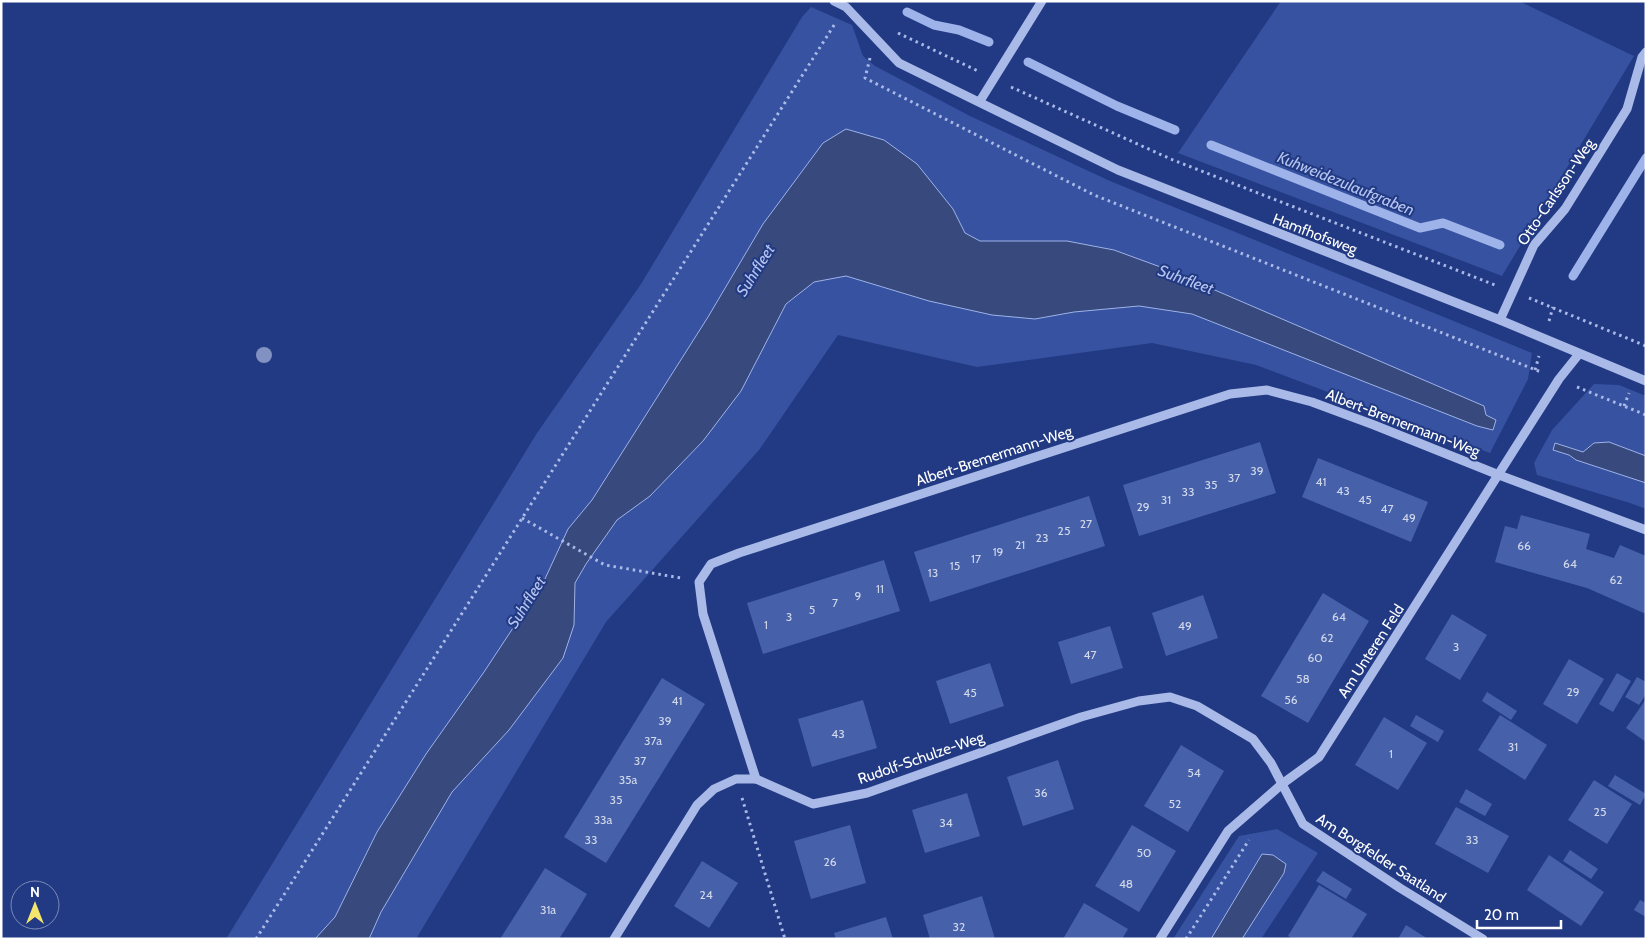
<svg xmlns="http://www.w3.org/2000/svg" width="1647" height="940" viewBox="0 0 1647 940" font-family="Cabin,sans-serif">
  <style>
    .green { fill: #3652a0 }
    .water { fill: #38497e; stroke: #9eb3e9 }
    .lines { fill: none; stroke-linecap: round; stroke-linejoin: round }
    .stream { stroke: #9eb3e9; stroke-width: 9 }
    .building { fill: #4661aa }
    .path { stroke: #aabae8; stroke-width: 3; stroke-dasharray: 2.5 4; stroke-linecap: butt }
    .minor { stroke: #aabae8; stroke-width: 9 }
    .tree { fill: #8191c2 }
    .labels { text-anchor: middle; stroke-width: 4; stroke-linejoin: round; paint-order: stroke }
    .number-label { font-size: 12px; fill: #d1d8ea }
    .street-label { font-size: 15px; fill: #fff; stroke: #223a83 }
    .water-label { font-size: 16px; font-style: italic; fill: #b6c5f0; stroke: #223a83 }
  </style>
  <rect width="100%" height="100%" fill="#223a83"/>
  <!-- green -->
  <g class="green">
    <polygon points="1281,1 1519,1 1634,56 1502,276 1178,153"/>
    <polygon points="811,7 852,25 863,56 875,66 970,116 1110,181 1532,353 1528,379 1490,453 1256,365 1152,343 977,367 838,335 759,450 606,622 416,939 226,939 537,433 641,284 802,17"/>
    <polygon points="1594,384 1619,385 1646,396 1646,509 1630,503 1537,475 1534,463 1552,430"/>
    <polygon points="1277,829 1318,853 1261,939 1173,939 1239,836"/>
  </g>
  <!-- water -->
  <g class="water">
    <polygon points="846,129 884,140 917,164 953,209 965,233 980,241 1067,241 1114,250 1166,269 1484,406 1486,415 1496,420 1493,430 1477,426 1192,314 1139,306 1074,312 1035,319 992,315 929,301 846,276 814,282 786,304 741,391 703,441 650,496 617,520 586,564 575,583 574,625 563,658 509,730 452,792 381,912 369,939 315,939 335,917 377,832 426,754 484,672 544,581 568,529 592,500 708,317 763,224 823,143"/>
    <polygon points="1609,442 1646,456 1646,483 1576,460 1569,455 1553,450 1555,443 1583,452 1594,443"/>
    <polygon points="1262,854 1273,855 1286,864 1284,873 1242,939 1211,939"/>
  </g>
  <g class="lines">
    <!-- stream -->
    <g class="stream">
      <polyline points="907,12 934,25 959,30 989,42"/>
      <polyline points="1028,62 1117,106 1175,130"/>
      <polyline points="1211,145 1420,228 1443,223 1500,245"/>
      <polyline points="1573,276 1646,158"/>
    </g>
  </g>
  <!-- building -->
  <g class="building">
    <polygon points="1260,442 1276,493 1139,536 1123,485"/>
    <polygon points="1318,458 1428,502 1411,542 1302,497"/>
    <polygon points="1089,496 1105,546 930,602 914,552"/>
    <polygon points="1521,515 1590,534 1586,549 1614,558 1620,545 1646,556 1646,614 1587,588 1495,562 1505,526 1517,529"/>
    <polygon points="884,560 900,611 763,654 747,603"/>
    <polygon points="1323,593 1369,621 1308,723 1261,696"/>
    <polygon points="1203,595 1218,638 1166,656 1152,613"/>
    <polygon points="1452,614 1487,635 1460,680 1425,659"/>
    <polygon points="1110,626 1123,668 1071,684 1058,642"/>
    <polygon points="1569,659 1604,679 1577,724 1543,704"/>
    <polygon points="990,663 1004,706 950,724 936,681"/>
    <polygon points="1617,673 1631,681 1613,712 1599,704"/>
    <polygon points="1637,677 1646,682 1646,694 1639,705 1625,697"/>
    <polygon points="662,678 705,704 606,863 564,837"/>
    <polygon points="1487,692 1517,711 1511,720 1482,701"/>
    <polygon points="1646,699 1646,742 1626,728"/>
    <polygon points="863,700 877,748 812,767 798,719"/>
    <polygon points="1416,715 1444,731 1438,742 1410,726"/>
    <polygon points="1500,715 1547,745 1525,780 1478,750"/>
    <polygon points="1384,717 1427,743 1398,790 1355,765"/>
    <polygon points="1181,745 1224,771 1188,832 1144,806"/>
    <polygon points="1058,760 1074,809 1023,826 1007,777"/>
    <polygon points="1615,775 1646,794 1640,805 1608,786"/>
    <polygon points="1594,780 1632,804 1607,844 1568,820"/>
    <polygon points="1466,789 1492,804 1485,816 1459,802"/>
    <polygon points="967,793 980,836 925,853 912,810"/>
    <polygon points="1456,807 1509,836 1488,873 1435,844"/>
    <polygon points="850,825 866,883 811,899 794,841"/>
    <polygon points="1132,825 1176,851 1139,912 1095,886"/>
    <polygon points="1570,850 1598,869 1591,879 1563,861"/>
    <polygon points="1549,855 1604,892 1581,926 1527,890"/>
    <polygon points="702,861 738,883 709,928 674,906"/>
    <polygon points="545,868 587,894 575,914 559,939 500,939"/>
    <polygon points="1323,871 1352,889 1346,899 1316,881"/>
    <polygon points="1319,885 1367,914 1351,939 1293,939 1288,936"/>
    <polygon points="982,896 995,939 930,939 923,915"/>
    <polygon points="1640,900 1646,903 1646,917 1634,910"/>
    <polygon points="1084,903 1128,929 1122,939 1063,939"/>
    <polygon points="886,917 893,939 836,939 834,933"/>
    <polygon points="1406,925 1428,939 1398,939"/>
  </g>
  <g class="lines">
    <!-- path -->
    <g class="path">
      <polyline points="898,33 978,71"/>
      <polyline points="870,58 865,78 1094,195 1541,372"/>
      <polyline points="1011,87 1173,160 1495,285"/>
      <polyline points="1529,298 1646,346"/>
      <polyline points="1549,321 1553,307"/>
      <polyline points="1535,370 1539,356"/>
      <polyline points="1577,387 1646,415"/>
      <polyline points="1624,406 1629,393"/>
      <polyline points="522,518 605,565 681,578"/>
      <polyline points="742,798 785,939"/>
      <polyline points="256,939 836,22"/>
      <polyline points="1186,939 1249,840"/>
    </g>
    <!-- minor -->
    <g class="minor">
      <polyline points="834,1 846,7 899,63 1118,170 1500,320 1646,381"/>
      <polyline points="980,101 1042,1"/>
      <polyline points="1500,320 1534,245 1565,209 1627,109 1642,57 1646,52"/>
      <polyline points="756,779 703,614 699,582 711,564 739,553 1230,394 1267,390 1312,402 1374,425 1499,475 1646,530"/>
      <polyline points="614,939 697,805 714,789 736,779 756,779 813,804 867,793 1081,717 1139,701 1170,697 1197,706 1253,739 1271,763 1303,824 1400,888 1483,939"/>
      <polyline points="1160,939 1228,831 1282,784 1319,757 1559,379 1579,354"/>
    </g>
  </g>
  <!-- trees -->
  <circle class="tree" cx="264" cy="355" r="8"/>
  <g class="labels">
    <!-- number labels -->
    <g class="number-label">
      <text x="1257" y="475">39</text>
      <text x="1234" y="482">37</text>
      <text x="1321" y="486">41</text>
      <text x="1211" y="489">35</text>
      <text x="1343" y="495">43</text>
      <text x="1188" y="496">33</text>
      <text x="1166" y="504">31</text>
      <text x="1365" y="504">45</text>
      <text x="1143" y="511">29</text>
      <text x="1387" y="513">47</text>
      <text x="1409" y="522">49</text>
      <text x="1086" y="528">27</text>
      <text x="1064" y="535">25</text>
      <text x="1042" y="542">23</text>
      <text x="1020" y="549">21</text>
      <text x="1524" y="550">66</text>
      <text x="998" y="556">19</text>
      <text x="976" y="563">17</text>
      <text x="1570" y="568">64</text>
      <text x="955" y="570">15</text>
      <text x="933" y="577">13</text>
      <text x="1616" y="584">62</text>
      <text x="880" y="593">11</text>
      <text x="858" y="600">9</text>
      <text x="835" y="607">7</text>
      <text x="812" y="614">5</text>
      <text x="789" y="621">3</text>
      <text x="1339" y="621">64</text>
      <text x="766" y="629">1</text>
      <text x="1185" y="630">49</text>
      <text x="1327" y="642">62</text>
      <text x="1456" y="651">3</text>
      <text x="1090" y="659">47</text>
      <text x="1315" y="662">60</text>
      <text x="1303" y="683">58</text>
      <text x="1573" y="696">29</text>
      <text x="970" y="697">45</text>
      <text x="1291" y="704">56</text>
      <text x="677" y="705">41</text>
      <text x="665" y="725">39</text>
      <text x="838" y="738">43</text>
      <text x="653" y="745">37a</text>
      <text x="1513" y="751">31</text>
      <text x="1391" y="758">1</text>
      <text x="640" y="765">37</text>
      <text x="1194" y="777">54</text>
      <text x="628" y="784">35a</text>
      <text x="1041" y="797">36</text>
      <text x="616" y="804">35</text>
      <text x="1175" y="808">52</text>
      <text x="1600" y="816">25</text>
      <text x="603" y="824">33a</text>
      <text x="946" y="827">34</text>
      <text x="591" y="844">33</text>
      <text x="1472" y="844">33</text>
      <text x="1144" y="857">50</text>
      <text x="830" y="866">26</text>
      <text x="1126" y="888">48</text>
      <text x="706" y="899">24</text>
      <text x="548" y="914">31a</text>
      <text x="959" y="931">32</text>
    </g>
    <!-- street labels -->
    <g class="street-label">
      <text transform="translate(1556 192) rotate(-56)" y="5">Otto-Carlsson-Weg</text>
      <text transform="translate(1315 234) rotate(21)" y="5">Hamfhofsweg</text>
      <text transform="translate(1403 423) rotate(21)" y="5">Albert-Bremermann-Weg</text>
      <text transform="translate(994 456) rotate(-18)" y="5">Albert-Bremermann-Weg</text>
      <text transform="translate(1371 651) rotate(-57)" y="5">Am Unteren Feld</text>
      <text transform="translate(921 758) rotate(-19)" y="5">Rudolf-Schulze-Weg</text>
      <text transform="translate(1381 858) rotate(33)" y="5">Am Borgfelder Saatland</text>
    </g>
    <!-- water labels -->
    <g class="water-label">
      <text transform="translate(1346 183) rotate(22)" y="6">Kuhweidezulaufgraben</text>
      <text transform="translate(755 270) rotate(-58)" y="6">Suhrfleet</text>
      <text transform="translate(1186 279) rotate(20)" y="6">Suhrfleet</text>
      <text transform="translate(526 602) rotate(-58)" y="6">Suhrfleet</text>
    </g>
  </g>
  <!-- border -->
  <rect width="1647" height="940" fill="none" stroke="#ffffff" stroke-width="5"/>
  <!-- north arrow -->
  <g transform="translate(35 905)"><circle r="24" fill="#223a83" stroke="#7a89b5"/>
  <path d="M0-4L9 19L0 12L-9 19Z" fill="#f4e66c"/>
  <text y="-8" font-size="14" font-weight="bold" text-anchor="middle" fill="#ffffff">N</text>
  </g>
  <!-- scale -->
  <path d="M1477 920v8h84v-8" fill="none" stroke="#ffffff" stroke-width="2.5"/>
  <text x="1484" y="920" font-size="15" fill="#ffffff" stroke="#223a83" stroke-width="4" paint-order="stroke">20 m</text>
</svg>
